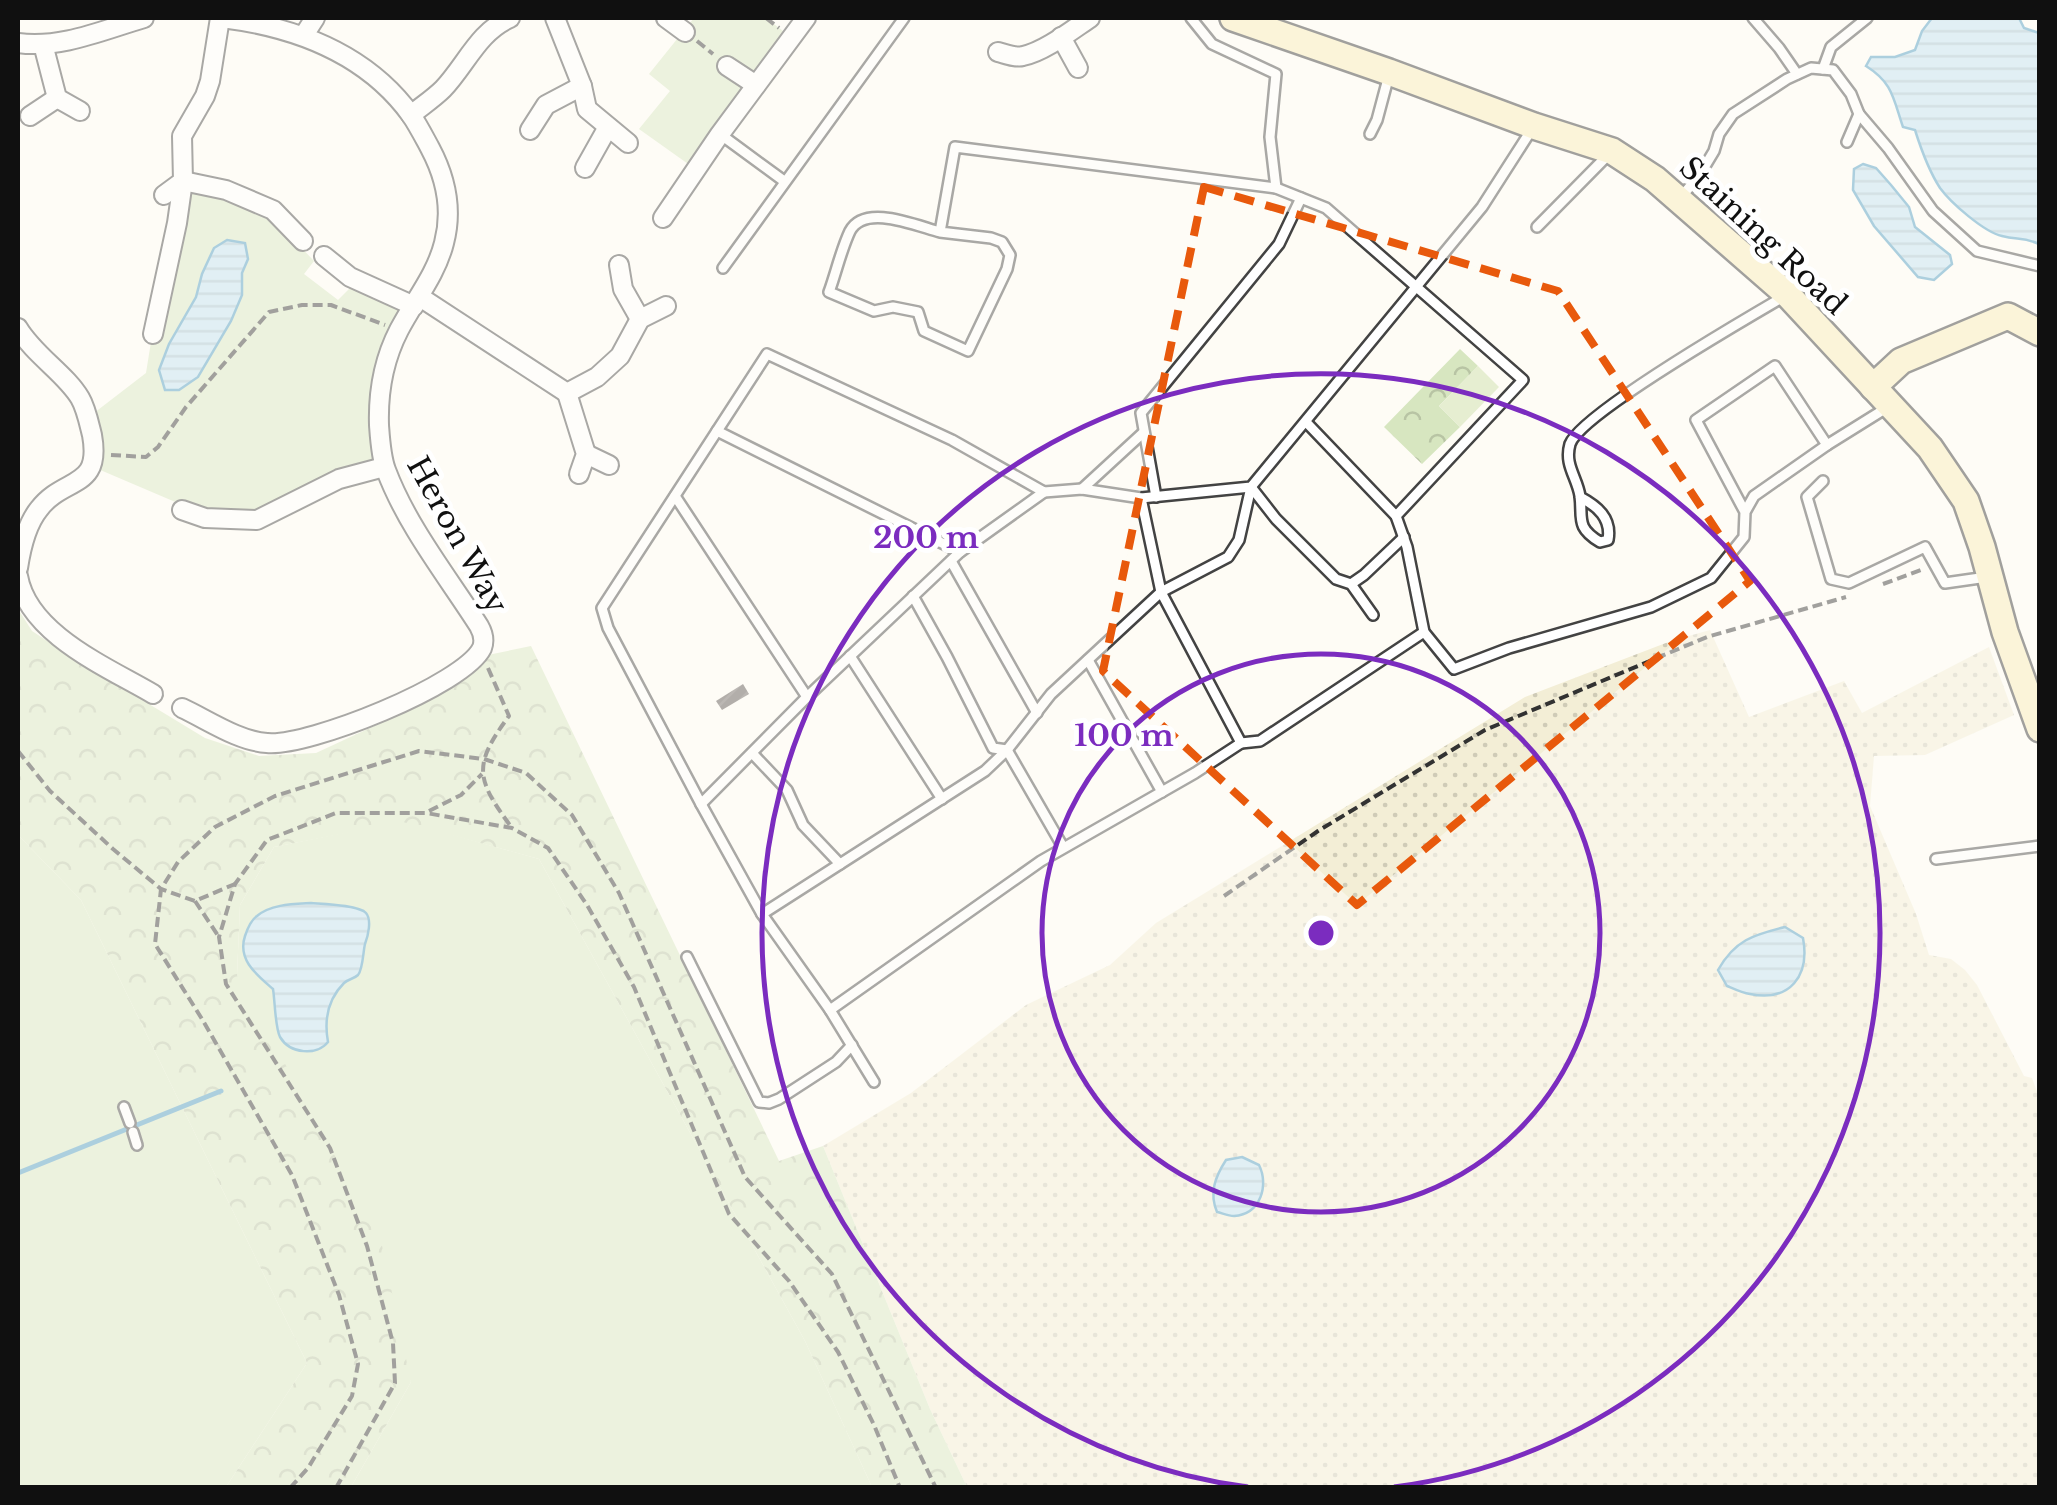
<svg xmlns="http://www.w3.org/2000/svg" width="2057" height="1505" viewBox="0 0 2057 1505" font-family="'Libre Baskerville',serif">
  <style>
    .farmland { fill: url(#farmland-dots) }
    .grass { fill: #d7e6c0 }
    .park { fill: url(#park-crowns) }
    .pitch { fill: #e6eed1 }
    .water { fill: url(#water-rules); stroke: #4b9ac2; stroke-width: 2.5 }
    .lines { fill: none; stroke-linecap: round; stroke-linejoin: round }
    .stream { stroke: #4b9ac2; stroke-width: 5 }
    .building { fill: url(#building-hatch) }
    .lane-casing { stroke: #434343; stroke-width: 14 }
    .street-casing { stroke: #434343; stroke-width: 22 }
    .secondary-casing { stroke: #323232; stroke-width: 30 }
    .path { stroke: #323232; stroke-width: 4; stroke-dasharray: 10 5; stroke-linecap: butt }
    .lane { stroke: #fff; stroke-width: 9 }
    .street { stroke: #fff; stroke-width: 18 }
    .secondary { stroke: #f8ecb6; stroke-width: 25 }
    .marked { fill: none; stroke: #e8590c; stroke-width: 8; stroke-dasharray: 20 12; stroke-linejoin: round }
    .ring { fill: none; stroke: #7b2cbf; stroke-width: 5 }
    .labels { text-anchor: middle; stroke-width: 10; stroke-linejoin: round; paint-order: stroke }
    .street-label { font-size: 30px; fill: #101010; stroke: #fff }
    .centre { fill: #7b2cbf; stroke: #fff; stroke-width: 5 }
    .ring-label { font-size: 30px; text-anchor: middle; font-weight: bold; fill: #7b2cbf; stroke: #fff; stroke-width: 10; stroke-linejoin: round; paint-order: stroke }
  </style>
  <defs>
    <pattern id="farmland-dots" width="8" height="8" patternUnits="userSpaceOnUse" patternTransform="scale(2.5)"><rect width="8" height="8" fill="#f3eed6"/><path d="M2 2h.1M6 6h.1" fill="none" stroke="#cfcbb7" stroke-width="1.8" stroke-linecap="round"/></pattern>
    <pattern id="park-crowns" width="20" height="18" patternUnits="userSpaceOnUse" patternTransform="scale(2.5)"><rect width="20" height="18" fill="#d7e6c0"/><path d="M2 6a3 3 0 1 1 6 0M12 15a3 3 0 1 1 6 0" fill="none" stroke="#b8c4a4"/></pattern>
    <pattern id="water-rules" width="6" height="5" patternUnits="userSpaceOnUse" patternTransform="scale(2.5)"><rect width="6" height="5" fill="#bee1f1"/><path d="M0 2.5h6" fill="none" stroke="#a2c0ce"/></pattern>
    <pattern id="building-hatch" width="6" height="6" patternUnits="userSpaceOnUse" patternTransform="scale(2.5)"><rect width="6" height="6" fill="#58514e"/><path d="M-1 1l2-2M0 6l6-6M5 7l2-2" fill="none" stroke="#6b6563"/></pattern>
  </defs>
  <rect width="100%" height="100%" fill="#fefcf5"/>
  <!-- farmland -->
  <polygon class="farmland" points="1710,630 1749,717 1844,681 1862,713 1989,647 2014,715 1925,755 1874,756 1870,806 1916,914 1929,955 1951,959 1965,970 1977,985 2024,1076 2032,1078 2039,1097 2039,1487 967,1487 930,1409 823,1146 911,1093 1026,1005 1110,965 1156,923 1525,697 1671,641"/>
  <!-- grass -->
  <g class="grass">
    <polygon points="694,18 766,18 787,34 691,166 639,129 670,91 649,74"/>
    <polygon points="192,189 227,195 267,212 314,261 304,274 338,300 351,287 407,311 395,330 378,457 326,476 248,515 180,504 98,469 94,413 146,373 151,342 164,333"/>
    <polygon points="403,821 539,859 805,1341 872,1487 351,1487 411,1382 237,975 240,905 274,847"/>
    <polygon points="18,835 81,900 307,1363 226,1487 18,1487"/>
  </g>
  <!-- park -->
  <g class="park">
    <polygon points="1460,349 1478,366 1439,406 1460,427 1422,464 1384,427"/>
    <polygon points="18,609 32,631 73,658 205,738 259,756 316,753 400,714 483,656 531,646 779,1161 823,1146 930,1409 967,1487 872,1487 805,1341 539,859 403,822 274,847 240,905 237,975 381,1241 411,1382 351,1487 226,1487 307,1363 81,900 18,835"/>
  </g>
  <!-- pitch -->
  <polygon class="pitch" points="1478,366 1499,387 1460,427 1439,406"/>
  <!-- water -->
  <g class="water">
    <path d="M1932,18H2019L2024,28L2039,33V244C2024,237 2017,240 2002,236C1984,232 1951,203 1940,188C1929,171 1921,149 1915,130L1903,127C1893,98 1893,83 1866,66L1871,57H1895L1915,50L1922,31Z"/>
    <polygon points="1863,164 1876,168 1891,185 1909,207 1915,227 1950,255 1952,264 1934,280 1918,277 1874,226 1853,190 1854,169"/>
    <polygon points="227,240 245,243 248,259 242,273 242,295 231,321 198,377 179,390 165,390 159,370 169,344 196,297 202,274 214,248"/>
    <path d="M311,903C323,904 359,905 366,913C372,920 368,936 365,944C363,952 363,969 358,975C354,979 348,979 344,983C328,999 324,1020 328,1042C317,1056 290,1054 280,1037C275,1027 275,1001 273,989C257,975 237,960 245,936C247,930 251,920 257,916C271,904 294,904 311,903Z"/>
    <path d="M1785,927L1803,938C1810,976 1790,1002 1750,994C1742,993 1734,989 1727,986L1718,970C1735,940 1753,935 1785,927Z"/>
    <path d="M1242,1157L1259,1165C1269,1185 1261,1214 1234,1216C1228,1216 1222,1213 1217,1212C1209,1193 1215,1177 1226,1160Z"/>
  </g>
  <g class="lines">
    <!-- stream -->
    <polyline class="stream" points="18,1173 221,1091"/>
  </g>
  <!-- building -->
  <polygon class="building" points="743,684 749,694 722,710 716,701"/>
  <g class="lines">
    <defs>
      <g id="lane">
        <polyline points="1191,18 1212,44 1276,74 1270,137 1276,188"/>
        <polyline points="1753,18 1779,48 1797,74"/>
        <polyline points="1823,69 1831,47 1867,18"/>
        <polyline points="1859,114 1888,148 1933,211 1977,251 2040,266"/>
        <polyline points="720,134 784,181"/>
        <polyline points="1370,134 1377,120 1389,75"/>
        <polyline points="1681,197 1699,176 1714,151 1719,134 1733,114 1787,79 1811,68 1833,70 1851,94 1859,114 1847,142"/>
        <polyline points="1537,227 1609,154"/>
        <path d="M940,232L991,238L1002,242L1010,255L1007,269L968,351L924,331L918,312L893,307L874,311L829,292C836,273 841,250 850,231C865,203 917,226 940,232L955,147L1276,188L1326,208L1523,380L1396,516"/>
        <polyline points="723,268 904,18"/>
        <polyline points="1306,422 1396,516 1407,547 1424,632 1454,669 1509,648 1651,607 1711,578 1744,537 1745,512 1754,496 1827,445 1775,366 1696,420 1745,512"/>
        <polyline points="717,431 960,552"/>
        <polyline points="1827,445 1888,407"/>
        <polyline points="1823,481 1807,497 1831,579 1849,583 1925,547 1945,583 1987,577"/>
        <polyline points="1251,487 1276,519 1336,579 1351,584 1373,615"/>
        <polyline points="1082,489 1144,432"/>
        <polyline points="675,496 807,697"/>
        <polyline points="1156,497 1141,413 1279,244 1301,198"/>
        <path d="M1580,497C1597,506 1612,518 1608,540L1600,542C1575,527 1583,518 1580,496C1577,477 1564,465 1570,444C1581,414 1749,317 1785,296"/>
        <polyline points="951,561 1037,713"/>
        <polyline points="1351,584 1364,575 1404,537"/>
        <polyline points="913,596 947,657 989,740 993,748 1007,750 1063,847"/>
        <polyline points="850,656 942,799"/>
        <polyline points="1088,660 1162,792"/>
        <polyline points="1241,743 1260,741 1424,632"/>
        <polyline points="752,753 787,790 803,825 840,864"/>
        <polyline points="701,804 807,697 960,552 1044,492"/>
        <polyline points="1936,859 2040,846"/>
        <polyline points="762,914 985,771 1007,750 1051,694 1161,592 1228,557 1239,540 1251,487"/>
        <polyline points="687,957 759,1102 769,1103 779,1099 836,1062 852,1045"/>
        <polyline points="830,1010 1041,861 1195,773 1241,743 1161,592 1141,498"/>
        <polyline points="874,1082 830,1010 762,914 701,804 608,628 602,608 767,354 952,440 1044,492 1082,489 1141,498 1251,487 1482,207 1532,129"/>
        <polyline points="124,1107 130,1123"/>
        <polyline points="133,1132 137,1145"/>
      </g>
      <g id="street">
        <polyline points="555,18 582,86 587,109 628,143"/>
        <polyline points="666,18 685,32"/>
        <polyline points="304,35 315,18"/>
        <polyline points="1061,37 1078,68"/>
        <path d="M18,43C61,49 103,30 144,18"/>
        <polyline points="43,44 57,98 80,111"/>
        <path d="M998,52C1006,54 1015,58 1023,56C1044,52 1072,30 1090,18"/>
        <polyline points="727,66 756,85"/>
        <path d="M411,115C422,106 434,98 443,89C466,65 478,32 510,18"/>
        <polyline points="30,116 57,98"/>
        <polyline points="530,130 546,105 582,86"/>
        <polyline points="585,168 608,127"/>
        <polyline points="164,195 183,181 182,136 205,96 210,81 220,18"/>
        <polyline points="663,218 720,134 806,18"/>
        <polyline points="324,256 350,277 414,306"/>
        <polyline points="619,265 623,289 640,319"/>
        <polyline points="420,297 567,393 597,377 620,356 640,319 666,306"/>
        <path d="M18,328C34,355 66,374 80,398C86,408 89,423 92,435C102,490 64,476 39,509C26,525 21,548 18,568"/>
        <polyline points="153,334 177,223 183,181 226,190 273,210 303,241"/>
        <polyline points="567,393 586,454 579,474"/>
        <polyline points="586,454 609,465"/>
        <polyline points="182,510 205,518 257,520 339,479 384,467"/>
        <path d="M18,576C28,634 107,667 153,694"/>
        <path d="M182,708C208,720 238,741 267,743C308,747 464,685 482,648C485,640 483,633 479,626C447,576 407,526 386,470C381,457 380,439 379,425C378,393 384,359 399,330C414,301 436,275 444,243C453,209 446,178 430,148C424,137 418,125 411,115C366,53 294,27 222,18"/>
      </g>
      <g id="secondary">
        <polyline points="1233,18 1389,72 1534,126 1612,151 1655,179 1788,295 1930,448 1966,501 1982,547 2005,632 2040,729"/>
        <polyline points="1873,387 1901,361 2008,316 2040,333"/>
      </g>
    </defs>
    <!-- lane casing -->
    <use href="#lane" class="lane-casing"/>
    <!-- street casing -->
    <use href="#street" class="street-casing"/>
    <!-- secondary casing -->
    <use href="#secondary" class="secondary-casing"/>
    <!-- path -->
    <g class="path">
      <polyline points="766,18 779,28"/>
      <polyline points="697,41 713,54"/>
      <polyline points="111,455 146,457 158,447 186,407 269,312 302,305 331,305 385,325"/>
      <polyline points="1883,584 1921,570"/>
      <path d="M488,668L509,716C472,766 476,779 512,828"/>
      <polyline points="18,751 50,791 113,849 161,889 195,901 235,884"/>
      <polyline points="429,811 461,795 482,774"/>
      <polyline points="1224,896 1318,831 1485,730 1707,637 1846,597"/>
      <polyline points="195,901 219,937"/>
      <polyline points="290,1488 308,1468 352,1396 358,1364 339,1295 292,1175 202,1019 155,944 161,889 178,862 215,827 275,796 419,751 484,759 526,773 572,815 619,893 745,1177 832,1274 936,1488"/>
      <polyline points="336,1488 395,1383 393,1343 367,1246 330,1148 226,984 219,937 235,884 267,840 336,813 426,813 512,828 548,848 587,905 634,987 729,1214 789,1281 838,1352 874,1425 900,1488"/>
    </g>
    <!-- lane -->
    <use href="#lane" class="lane"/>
    <!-- street -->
    <use href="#street" class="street"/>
    <!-- secondary -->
    <use href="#secondary" class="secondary"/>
  </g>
  <!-- marked area -->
  <path d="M0 0H2057V1505H0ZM1204,187L1558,291L1750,581L1357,905L1103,671Z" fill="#fefcf5" fill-opacity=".55" fill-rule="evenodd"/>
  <path class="marked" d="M1204,187L1558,291L1750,581L1357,905L1103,671Z"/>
  <!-- distance rings -->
  <g class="ring">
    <circle cx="1321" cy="933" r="279"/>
    <path d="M1248 1487A559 559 0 1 1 1394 1487"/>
  </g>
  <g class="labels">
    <!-- street labels -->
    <g class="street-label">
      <text transform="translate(1763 236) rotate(43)" y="10">Staining Road</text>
      <text transform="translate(457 535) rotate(61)" y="10">Heron Way</text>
    </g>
  </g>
  <circle cx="1321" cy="933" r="15" class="centre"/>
  <g class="ring-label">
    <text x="926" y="548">200 m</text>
    <text x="1124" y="746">100 m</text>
  </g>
  <!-- border -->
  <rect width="2057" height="1505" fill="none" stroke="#101010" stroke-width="40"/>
</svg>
